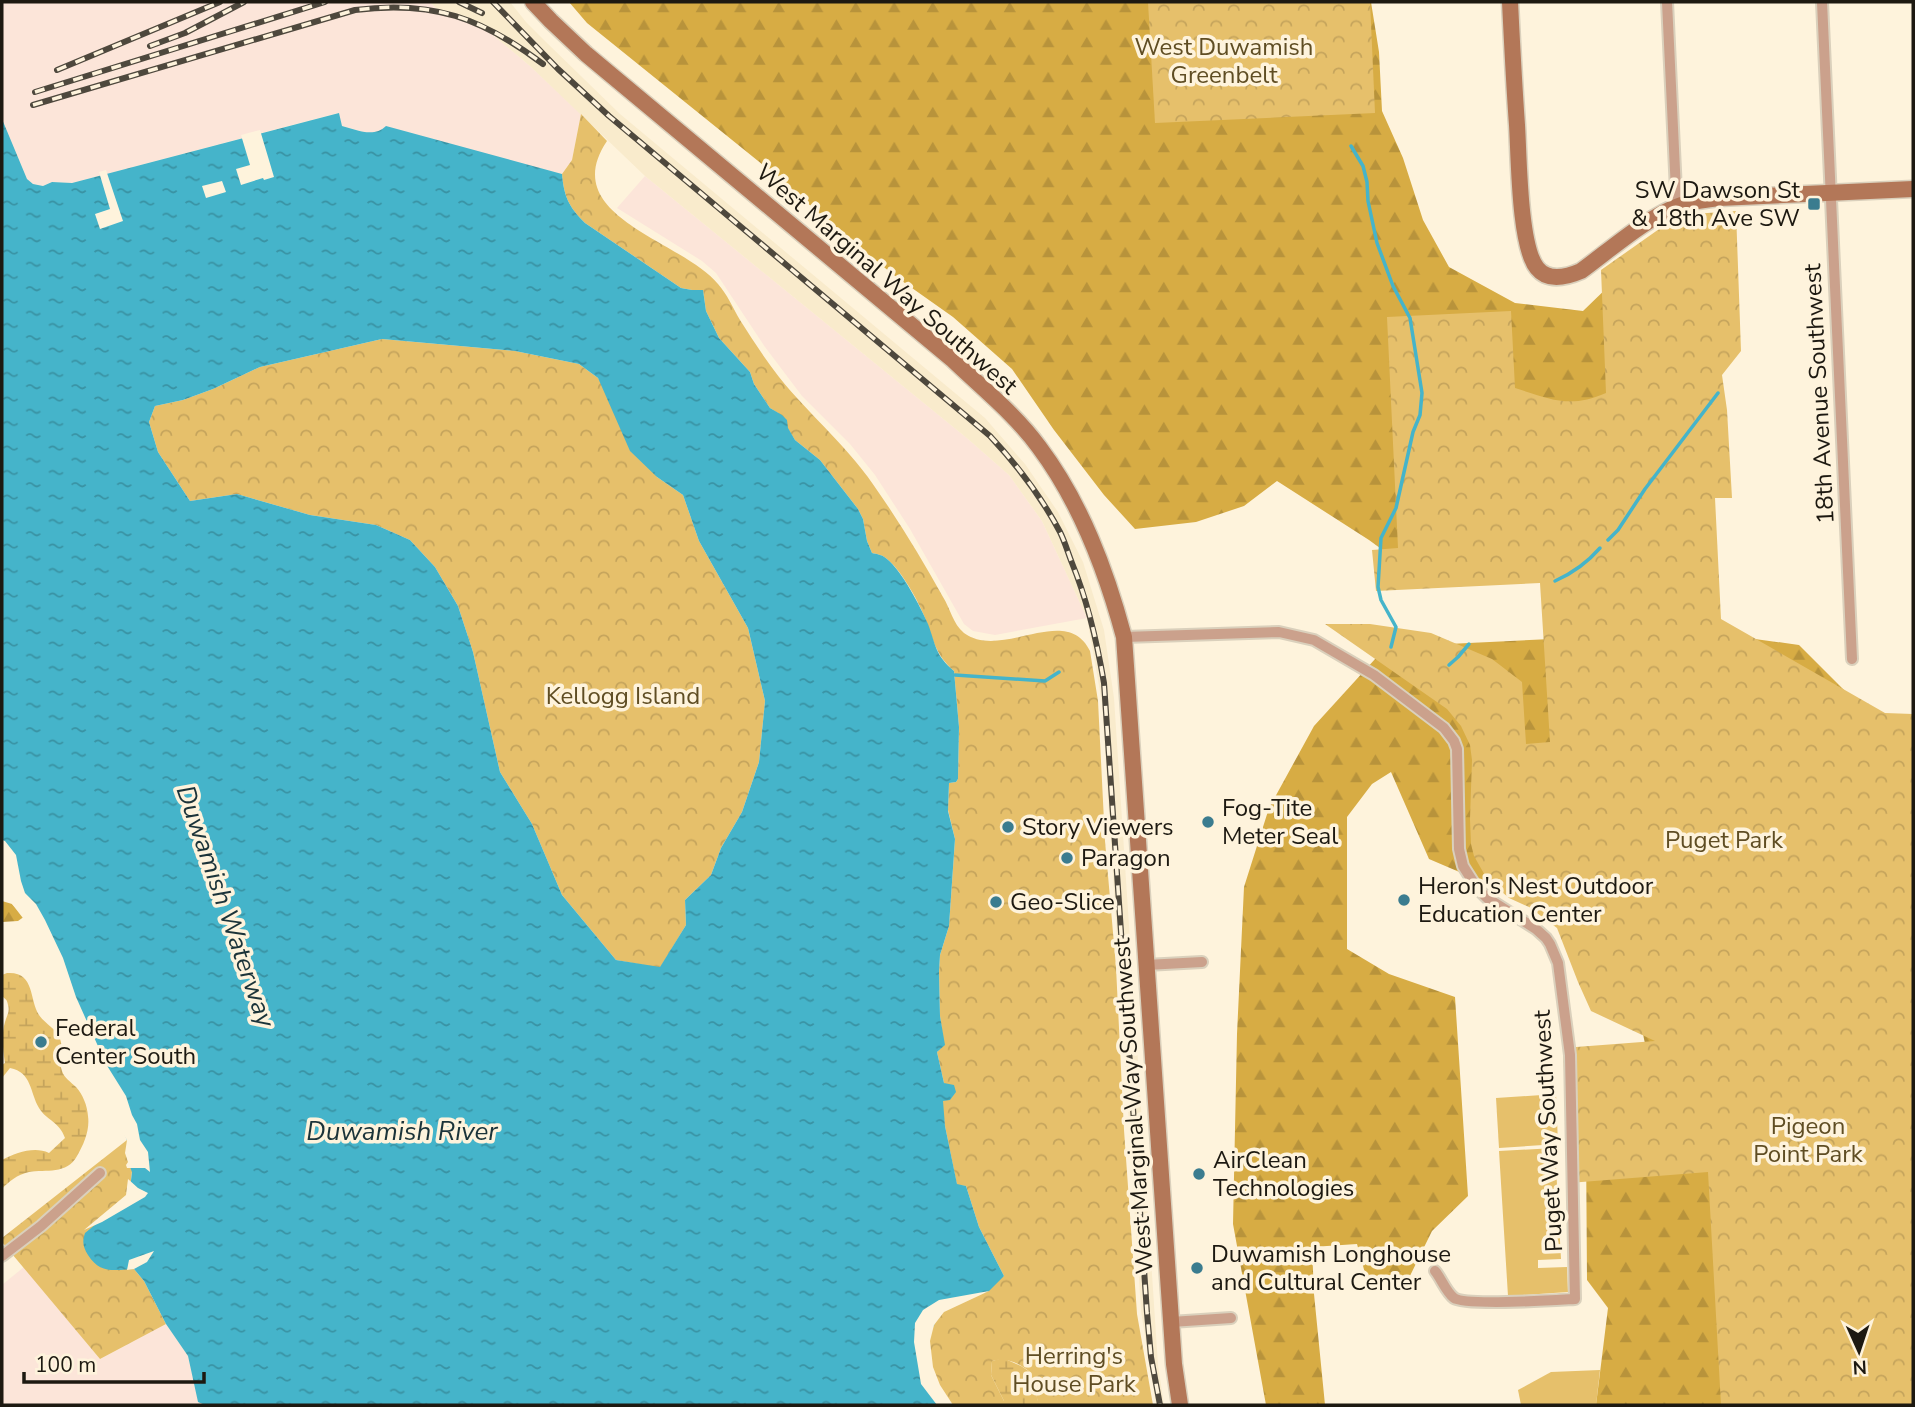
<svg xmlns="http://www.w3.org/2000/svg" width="1915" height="1407" viewBox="0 0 1915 1407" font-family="'Nunito Sans',sans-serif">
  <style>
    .industrial { fill: #fce5d9 }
    .built { fill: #f9ebcc }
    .grass { fill: #e6c06b }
    .forest { fill: url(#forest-firs) }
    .wetland { fill: url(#wetland-marsh) }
    .park { fill: url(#park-crowns) }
    .water { fill: url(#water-ripples); fill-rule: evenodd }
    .pier { fill: #fef3dc }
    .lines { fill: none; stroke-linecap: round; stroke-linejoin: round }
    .stream { stroke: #45b4ca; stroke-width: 3.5 }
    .street-casing { stroke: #dad0bc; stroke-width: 14 }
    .secondary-casing { stroke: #dad0bc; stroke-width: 19 }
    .street { stroke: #cba18c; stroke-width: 10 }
    .secondary { stroke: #b37758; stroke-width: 16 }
    .rail-casing { stroke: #4e483d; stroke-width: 6 }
    .rail { stroke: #fef3dc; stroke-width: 3.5; stroke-dasharray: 10; stroke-linecap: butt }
    .poi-dot { fill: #3b7c8f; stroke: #fef3dc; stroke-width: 2.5 }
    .labels { text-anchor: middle; stroke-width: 7; stroke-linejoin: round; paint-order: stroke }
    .park-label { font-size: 24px; fill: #5f4d23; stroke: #fef3dc }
    .poi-label { font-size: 24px; fill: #1d1911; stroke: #fef3dc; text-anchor: start }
    .street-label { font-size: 24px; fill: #1d1911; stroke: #fef3dc }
    .water-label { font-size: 26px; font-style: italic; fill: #1b3339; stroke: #fef3dc }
  </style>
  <defs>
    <pattern id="forest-firs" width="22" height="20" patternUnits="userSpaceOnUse" patternTransform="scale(1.75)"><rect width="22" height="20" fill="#d7ac44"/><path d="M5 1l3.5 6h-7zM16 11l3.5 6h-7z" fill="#b8933b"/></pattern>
    <pattern id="wetland-marsh" width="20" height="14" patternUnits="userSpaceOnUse" patternTransform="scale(1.75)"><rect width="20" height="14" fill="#e6c06b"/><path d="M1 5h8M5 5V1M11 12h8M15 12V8" fill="none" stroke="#c5a45c"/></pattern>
    <pattern id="park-crowns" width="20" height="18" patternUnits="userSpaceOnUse" patternTransform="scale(1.75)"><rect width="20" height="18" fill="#e6c06b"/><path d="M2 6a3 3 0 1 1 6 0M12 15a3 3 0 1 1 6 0" fill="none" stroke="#c5a45c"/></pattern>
    <pattern id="water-ripples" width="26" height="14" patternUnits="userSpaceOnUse" patternTransform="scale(1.75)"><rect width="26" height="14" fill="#45b4ca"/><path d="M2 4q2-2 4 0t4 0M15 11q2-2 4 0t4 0" fill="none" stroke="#3992a3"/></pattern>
  </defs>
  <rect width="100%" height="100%" fill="#fef3dc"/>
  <!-- industrial -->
  <g class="industrial">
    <polygon points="2,2 430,2 440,12 487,30 530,66 581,114 572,160 562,174 382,130 370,134 342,126 338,113 72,183 52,182 43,186 33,184 27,179 2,119"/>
    <polygon points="645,176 968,439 1009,475 1042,521 1087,618 995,635 973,631 964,624 910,529 875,475 850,444 802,396 765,347 716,273 702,261 617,208"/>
    <polygon points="24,1267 100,1359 166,1324 188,1356 198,1401 205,1405 2,1405 2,1285"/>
  </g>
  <!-- built -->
  <polygon class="built" points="430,2 510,2 526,22 546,42 620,114 985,418 1025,464 1058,512 1083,562 1104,630 1114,698 1158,1365 1164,1405 1156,1405 1141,1311 1102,703 1087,618 1042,521 1009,475 968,439 645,176 530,66 487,30 440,12"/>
  <!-- grass -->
  <g class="grass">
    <polygon points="1556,1094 1558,1144 1499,1148 1496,1098"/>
    <polygon points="1555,1148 1561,1259 1538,1260 1538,1268 1567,1267 1568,1292 1508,1296 1499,1151"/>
    <polygon points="1600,1370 1596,1405 1521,1405 1518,1390 1551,1372"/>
  </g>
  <!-- forest -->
  <g class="forest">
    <polygon points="569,2 1371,2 1379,52 1382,111 1403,158 1423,220 1449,267 1515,303 1583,311 1644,252 1730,290 1410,570 1369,540 1277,481 1244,506 1196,522 1135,529 1104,495 1054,430 1012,369 953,317 895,276 838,230 778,177 587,23"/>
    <polygon points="1712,633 1799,645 1851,697 1737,1405 1596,1405 1608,1308 1587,1280 1586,1138 1646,1048 1635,998 1576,938 1520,898 1429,859 1391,772 1372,784 1347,817 1347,949 1389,974 1455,997 1468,1196 1432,1231 1406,1284 1368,1284 1357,1244 1312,1247 1314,1294 1325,1405 1266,1405 1233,1224 1237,1034 1244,887 1269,808 1314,726 1386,647 1615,636"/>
    <polygon points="2,901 12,904 25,916 18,921 2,922"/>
  </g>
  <!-- wetland -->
  <g class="wetland">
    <path d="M7,973C35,971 29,999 39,1015C45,1024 56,1028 60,1039C64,1049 58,1060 62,1071C64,1078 71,1082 76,1087C83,1095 87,1105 88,1116C90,1130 84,1144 77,1156C67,1175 46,1169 29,1172C17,1175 9,1181 2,1189V1160C16,1153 34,1146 49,1153L65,1138C59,1121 47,1121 39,1108C30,1093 32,1072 10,1068L2,1078V1065L5,1063C3,1050 1,1035 5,1022C7,1015 10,1012 8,1005C7,999 6,1000 2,996V975Z"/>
    <polygon points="1003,1358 1021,1366 1030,1372 1038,1401 1043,1405 1004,1405 1004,1401 991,1375 992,1361"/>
  </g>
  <!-- park -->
  <g class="park">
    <polygon points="1148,2 1370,2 1375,113 1155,123"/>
    <path d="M581,114L607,141C556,217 682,240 718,284C727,294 733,308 740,320C752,339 765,359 779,377C811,417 851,449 879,493C902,526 923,561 943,597C950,608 953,624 964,633C1002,661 1066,602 1090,651L1098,701L1105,841L1116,967L1124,1130L1137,1314L1153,1405H1043L1038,1402L1030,1372C1018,1363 1008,1357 992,1361L991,1375L1004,1401V1405H950L937,1387L926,1341L942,1309L1004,1276L979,1227L966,1186L957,1185L945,1126L942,1105L946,1085L944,1083L937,1052L944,1045L940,1016L939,972L940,955L949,926L955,839L948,810L949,783L956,782L958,779L959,727L954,671C932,652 933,633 921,609C915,595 899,568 887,559C883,555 877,554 872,553L867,541L863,519L858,509L820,460L795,440L778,413L770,408L754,384L750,372L719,338L706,311L703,290H692L681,288L585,223C569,207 564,197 562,174L572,160Z"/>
    <path d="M1736,211L1741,351L1722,375L1727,410L1732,498H1715L1721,619L1885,713L1913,714V1405H1721L1708,1172L1569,1183L1563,1048L1655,1041L1591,1011L1578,982L1557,928L1529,907L1509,898L1487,879L1474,856L1471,844L1470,819L1472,760L1470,745L1461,726L1447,709L1325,624H1370L1431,633L1492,659L1522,682L1526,744L1550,742L1540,583L1376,591L1372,550L1398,548L1387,317L1511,311L1515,388C1550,399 1570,409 1606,393L1601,270L1679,215Z"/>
    <polygon points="382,339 515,351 579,364 598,378 657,477 683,495 699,541 748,628 765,701 759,762 742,812 721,848 711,875 685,900 686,925 660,968 616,960 562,895 532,824 500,772 473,652 458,606 435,567 410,540 376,525 310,515 237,494 190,501 158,452 149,422 155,406 183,400 213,389 260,367"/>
    <polygon points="127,1140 128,1162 132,1171 129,1197 134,1269 144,1281 166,1324 100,1359 2,1242 2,1238"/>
  </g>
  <!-- water -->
  <path class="water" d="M339,113L342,126C357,130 374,138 386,126L562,174C564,197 569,207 585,223L681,288L692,290H703L706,311L719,338L750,372L754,384L770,408L782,415L787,420L788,428L795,440L820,460L858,509L863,519L867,541L872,553C877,554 883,555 887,559C902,571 920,606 928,624C936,645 935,655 954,671L959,727L958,779L956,782L949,783L948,811L955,839L949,926L940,955L939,972L940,1016L945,1045L937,1052L944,1083L954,1085L956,1092L950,1100L943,1101L945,1126L957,1184L966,1186L979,1227L1004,1276L989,1291L942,1309L926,1341L929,1367L950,1405H205L198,1402L188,1356L166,1324L144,1281L134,1269C113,1270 100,1274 88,1255C83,1247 82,1242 85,1233L129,1197L132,1172L128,1162L127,1140L2,866V119L27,179L33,184L43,186L52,182L72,183ZM382,339L515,351L579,364L598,378L630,451L657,477L683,495L699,541L748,628L765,701L759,762L742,812L721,848L711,875L685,900L686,925L660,967L616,960L562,895L532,824L500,772L473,652L458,606L435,567L410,540L376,525L310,515L237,494L190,501L158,452L149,422L155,406L183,400L213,389L260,367Z"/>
  <!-- pier -->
  <g class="pier">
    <polygon points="260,130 274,177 264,180 263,178 241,185 236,169 250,165 241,135"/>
    <polygon points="106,170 123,221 100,229 95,214 110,209 99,172"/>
    <polygon points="222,181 226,192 206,198 202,186"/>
    <polygon points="2,840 5,841 16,855 21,881 25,893 36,904 45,920 63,958 76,997 106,1064 126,1096 132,1115 137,1124 140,1140 148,1152 150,1172 145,1168 127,1168 126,1165 128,1162 125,1153 127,1140 119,1128 82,1053 26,922 12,904 2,870"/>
    <polygon points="128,1179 138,1188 148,1193 145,1197 102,1222 84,1230 126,1195"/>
    <polygon points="154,1251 147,1262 134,1269 127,1270 129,1260"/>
    <polygon points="989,1291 944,1312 934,1325 930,1341 933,1367 940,1385 953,1405 937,1405 921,1384 914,1342 915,1323 923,1310 939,1300"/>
  </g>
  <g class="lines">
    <!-- stream -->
    <g class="stream">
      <polyline points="1351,146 1363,166 1367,182 1368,201 1377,243 1393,286 1410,318 1422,393 1420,415 1413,432 1396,508 1381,538 1378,587 1381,600 1396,627 1391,647"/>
      <polyline points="1608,540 1618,530 1645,489 1718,393"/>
      <path d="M1555,581C1573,573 1587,563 1600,548"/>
      <polyline points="1449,665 1458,657 1469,644"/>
      <polyline points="955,675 1045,681 1059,672"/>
    </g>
    <defs>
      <g id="street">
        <polyline points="1667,2 1676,191 1679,206"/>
        <polyline points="1822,2 1852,659"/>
        <path d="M1124,637L1279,632L1314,640L1374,675L1444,728L1454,741L1457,749L1459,849L1463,866L1477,888L1487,898L1536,929L1546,938L1550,944L1558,963L1570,1055L1575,1299C1556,1300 1465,1306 1454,1298C1446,1292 1441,1278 1435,1271"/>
        <polyline points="1146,965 1202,962"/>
        <polyline points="2,1256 41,1226 100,1173"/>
        <polyline points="1171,1322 1231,1318"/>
      </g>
      <g id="secondary">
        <path d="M533,2L551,21L586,54L952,359C981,387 1016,415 1039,447C1081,503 1106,570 1124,637L1174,1364L1180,1405"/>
        <path d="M1510,2C1512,43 1514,84 1517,125C1519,156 1519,246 1537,268C1548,282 1567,277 1581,271C1610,250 1648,216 1681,205C1693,201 1706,200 1719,198L1913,189"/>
      </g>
    </defs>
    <!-- street casing -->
    <use href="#street" class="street-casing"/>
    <!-- secondary casing -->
    <use href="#secondary" class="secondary-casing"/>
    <!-- street -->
    <use href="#street" class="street"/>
    <!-- secondary -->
    <use href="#secondary" class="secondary"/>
    <defs>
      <g id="rail">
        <polyline points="459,2 482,13"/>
        <path d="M493,2L558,69L609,116L990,436C1017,465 1041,496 1060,532C1065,542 1068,553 1072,563C1088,602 1097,642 1104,683L1147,1313L1151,1357L1160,1405"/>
        <polyline points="150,46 185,33 244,2"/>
        <polyline points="57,70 220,2"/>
        <polyline points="35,92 325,2"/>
        <path d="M33,105L355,10C433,0 482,18 543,64"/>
      </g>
    </defs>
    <!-- rail casing -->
    <use href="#rail" class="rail-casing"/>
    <!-- rail -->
    <use href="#rail" class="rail"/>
  </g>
  <!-- markers -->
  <g class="poi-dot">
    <rect x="1807" y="197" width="14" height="14" rx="3.5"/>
    <circle cx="1208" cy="822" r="7"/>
    <circle cx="1008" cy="827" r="7"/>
    <circle cx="1067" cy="858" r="7"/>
    <circle cx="1404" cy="900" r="7"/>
    <circle cx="996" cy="902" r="7"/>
    <circle cx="41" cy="1042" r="7"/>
    <circle cx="1199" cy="1174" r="7"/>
    <circle cx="1197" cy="1268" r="7"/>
  </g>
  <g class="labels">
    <!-- park labels -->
    <g class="park-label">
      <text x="1224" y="55">West Duwamish<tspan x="1224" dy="28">Greenbelt</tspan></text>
      <text x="623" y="704">Kellogg Island</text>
      <text x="1724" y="848">Puget Park</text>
      <text x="1808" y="1134">Pigeon<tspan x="1808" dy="28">Point Park</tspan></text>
      <text x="1074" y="1364">Herring's<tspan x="1074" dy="28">House Park</tspan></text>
    </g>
    <!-- poi labels -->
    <g class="poi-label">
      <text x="1800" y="198" text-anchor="end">SW Dawson St<tspan x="1800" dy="28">&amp; 18th Ave SW</tspan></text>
      <text x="1222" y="816">Fog-Tite<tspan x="1222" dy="28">Meter Seal</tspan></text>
      <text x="1022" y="835">Story Viewers</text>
      <text x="1081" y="866">Paragon</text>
      <text x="1418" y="894">Heron's Nest Outdoor<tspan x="1418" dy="28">Education Center</tspan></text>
      <text x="1010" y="910">Geo-Slice</text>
      <text x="55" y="1036">Federal<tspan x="55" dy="28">Center South</tspan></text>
      <text x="1213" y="1168">AirClean<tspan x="1213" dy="28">Technologies</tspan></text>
      <text x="1211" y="1262">Duwamish Longhouse<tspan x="1211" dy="28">and Cultural Center</tspan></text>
    </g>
    <!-- street labels -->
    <g class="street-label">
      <text transform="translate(887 279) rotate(41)" y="8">West Marginal Way Southwest</text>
      <text transform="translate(1819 394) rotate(-93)" y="8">18th Avenue Southwest</text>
      <text transform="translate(1133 1106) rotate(-94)" y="8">West Marginal Way Southwest</text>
      <text transform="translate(1548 1131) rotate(-93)" y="8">Puget Way Southwest</text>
    </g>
    <!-- water labels -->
    <g class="water-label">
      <text transform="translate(226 906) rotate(71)" y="9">Duwamish Waterway</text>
      <text x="402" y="1140">Duwamish River</text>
    </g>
  </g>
  <!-- border -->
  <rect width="1915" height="1407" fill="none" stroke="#1d1911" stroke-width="7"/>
  <!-- north arrow -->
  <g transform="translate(1859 1351) rotate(177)" stroke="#fef3dc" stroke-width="5" paint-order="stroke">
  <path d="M0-5L12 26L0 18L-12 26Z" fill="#1d1911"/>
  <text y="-10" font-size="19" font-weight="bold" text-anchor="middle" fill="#1d1911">N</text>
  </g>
  <!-- scale -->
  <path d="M24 1372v10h180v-10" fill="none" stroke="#1d1911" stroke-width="3.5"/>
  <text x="35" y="1372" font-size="21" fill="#1d1911" stroke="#fef3dc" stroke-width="5" paint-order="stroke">100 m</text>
</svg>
